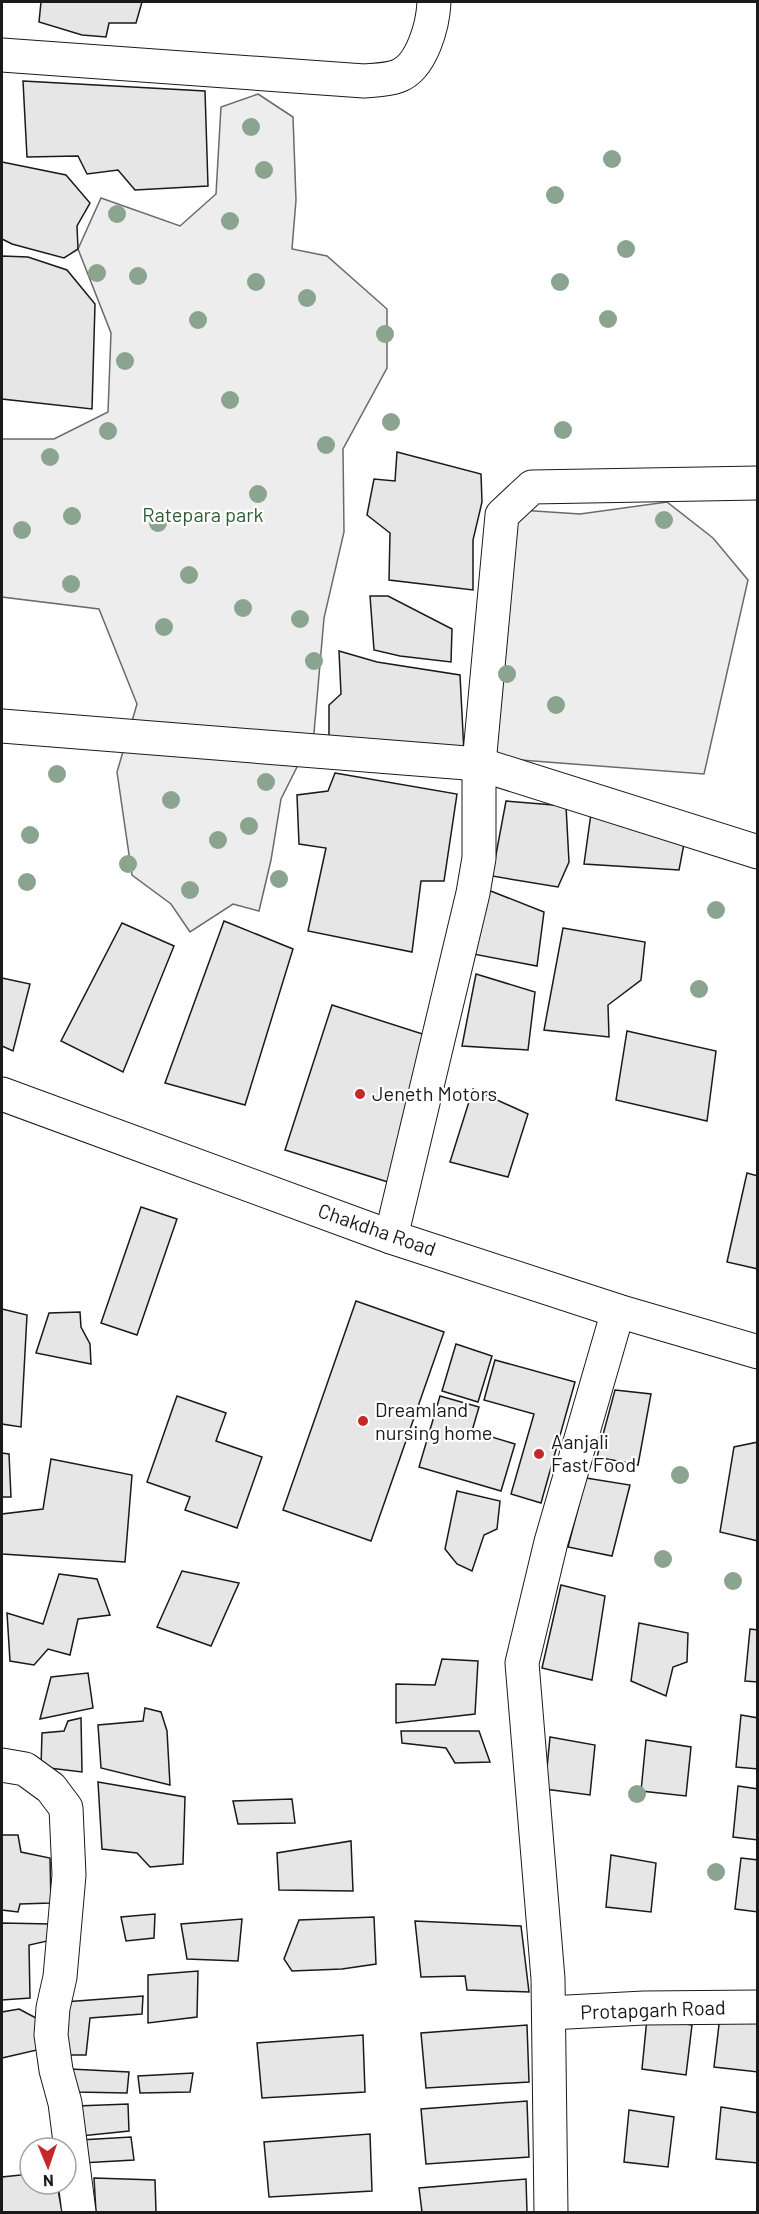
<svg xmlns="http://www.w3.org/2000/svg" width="759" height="2214" viewBox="0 0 759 2214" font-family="Barlow,sans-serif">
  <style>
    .green { fill: #ededed; stroke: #6a6a6a; stroke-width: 1.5 }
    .building { fill: #e6e6e6; stroke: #1a1a1a; stroke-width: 1.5 }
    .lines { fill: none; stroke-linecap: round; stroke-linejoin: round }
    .street-casing { stroke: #1a1a1a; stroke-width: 35 }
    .primary-casing { stroke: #1a1a1a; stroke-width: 35 }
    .street { stroke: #fff; stroke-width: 33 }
    .primary { stroke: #fff; stroke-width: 33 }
    .tree { fill: #8aa48f }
    .poi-dot { fill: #c62828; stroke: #fff; stroke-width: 2 }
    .labels { text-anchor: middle; stroke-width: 4.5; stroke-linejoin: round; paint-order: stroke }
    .park-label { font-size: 20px; fill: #2b5a34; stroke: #fff }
    .poi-label { font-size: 20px; fill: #1a1a1a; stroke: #fff; text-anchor: start }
    .street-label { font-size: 20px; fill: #1a1a1a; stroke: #fff }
  </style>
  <rect width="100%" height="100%" fill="#fff"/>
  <!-- green -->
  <g class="green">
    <polygon points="258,94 293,117 296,200 292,249 327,256 387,309 387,368 343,449 344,532 324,618 314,733 281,799 271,860 259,911 233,904 190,932 171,904 132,875 117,772 137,704 99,609 2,597 2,439 54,439 108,412 111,333 78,249 101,198 180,226 216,194 221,107"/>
    <polygon points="667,502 713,538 748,580 704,774 507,759 480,740 506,509 580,514"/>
  </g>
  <!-- building -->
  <g class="building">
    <polygon points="41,2 142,2 136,23 109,23 106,37 82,35 39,22"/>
    <polygon points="23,81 205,91 208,186 135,190 118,170 87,174 78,156 27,157"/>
    <polygon points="2,162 66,175 90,203 77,226 78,249 64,258 12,244 2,239"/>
    <polygon points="2,256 28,257 67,270 95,304 92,409 2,399"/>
    <polygon points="397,452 481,474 482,502 473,540 473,590 389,580 390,533 367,515 374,479 395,481"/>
    <polygon points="370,596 388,596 452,629 451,662 400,656 374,650"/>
    <polygon points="339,651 377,662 460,675 464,753 329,743 329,705 341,694"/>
    <polygon points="335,773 457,794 444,881 421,881 412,952 308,931 326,848 299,844 297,795 328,791"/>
    <polygon points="506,801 566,806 569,862 558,887 492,876"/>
    <polygon points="592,806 688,823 679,870 584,864"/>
    <polygon points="478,886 544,912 537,966 473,954"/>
    <polygon points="224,921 293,949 245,1105 165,1083"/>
    <polygon points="122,923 174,946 123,1072 61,1041"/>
    <polygon points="563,928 645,942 641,980 608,1005 609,1037 544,1030"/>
    <polygon points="476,974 535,992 528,1050 462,1046"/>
    <polygon points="2,978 30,984 13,1051 2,1046"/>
    <polygon points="332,1005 435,1038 388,1182 285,1150"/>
    <polygon points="627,1031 716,1051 707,1121 616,1100"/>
    <polygon points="473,1089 528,1114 508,1177 450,1162"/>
    <polygon points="747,1173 758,1176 758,1269 727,1262"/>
    <polygon points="141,1207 177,1219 137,1335 101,1323"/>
    <polygon points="356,1301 444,1332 371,1541 283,1510"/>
    <polygon points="2,1309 27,1315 21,1427 2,1424"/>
    <polygon points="80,1312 81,1327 90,1344 91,1364 36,1353 49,1313"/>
    <polygon points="456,1344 492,1356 478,1402 442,1391"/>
    <polygon points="495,1360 575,1382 541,1503 511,1494 534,1414 484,1400"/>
    <polygon points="615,1390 651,1394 638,1465 597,1457"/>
    <polygon points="177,1396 226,1413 216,1441 262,1457 237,1528 185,1510 190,1497 147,1482"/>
    <polygon points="440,1396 479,1407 472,1431 515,1444 501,1491 419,1467"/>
    <polygon points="758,1442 758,1541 720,1532 734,1447"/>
    <polygon points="2,1453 9,1454 11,1497 2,1497"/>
    <polygon points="51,1459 132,1475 125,1562 2,1554 2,1514 43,1509"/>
    <polygon points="586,1478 630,1485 612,1556 568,1547"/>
    <polygon points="457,1491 500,1501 497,1529 484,1535 472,1571 457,1564 445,1549"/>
    <polygon points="182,1571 239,1583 211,1646 157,1627"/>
    <polygon points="59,1574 97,1579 110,1615 78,1619 70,1655 48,1649 34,1665 10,1661 7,1613 43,1624"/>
    <polygon points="561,1585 605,1596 592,1680 542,1668"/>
    <polygon points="639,1623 688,1633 687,1662 673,1667 666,1696 631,1681"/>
    <polygon points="750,1629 758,1630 758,1682 745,1681"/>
    <polygon points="442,1659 478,1661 475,1714 396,1723 396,1684 435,1685"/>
    <polygon points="88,1673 93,1708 40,1719 51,1677"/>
    <polygon points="145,1708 161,1712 167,1731 170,1785 101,1768 98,1725 143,1721"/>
    <polygon points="741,1715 758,1718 758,1769 736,1767"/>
    <polygon points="81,1718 82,1772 41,1767 42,1733 64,1731 68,1721"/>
    <polygon points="401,1731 479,1731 490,1762 455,1763 446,1748 402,1743"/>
    <polygon points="550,1737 595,1745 590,1795 545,1789"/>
    <polygon points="646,1740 691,1747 686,1796 641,1791"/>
    <polygon points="98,1782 185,1797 183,1864 150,1867 137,1853 102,1849"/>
    <polygon points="738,1786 758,1789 758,1840 733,1837"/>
    <polygon points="292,1799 295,1823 238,1824 233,1801"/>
    <polygon points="2,1835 18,1835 21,1852 50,1858 51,1903 20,1904 18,1912 2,1910"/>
    <polygon points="351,1841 353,1891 279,1890 277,1853"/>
    <polygon points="611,1855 656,1863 651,1912 606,1907"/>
    <polygon points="741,1858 758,1860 758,1912 735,1909"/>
    <polygon points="155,1914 154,1938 126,1941 121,1917"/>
    <polygon points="374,1917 376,1964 342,1969 292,1971 284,1959 299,1920"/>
    <polygon points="242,1919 238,1961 187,1959 181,1924"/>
    <polygon points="415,1921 521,1926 529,1992 467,1990 465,1976 421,1977"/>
    <polygon points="2,1923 51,1924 52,1940 29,1945 30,1998 2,2000"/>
    <polygon points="198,1971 197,2017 148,2023 148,1975"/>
    <polygon points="143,1996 142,2014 90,2018 86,2055 64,2055 64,2002"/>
    <polygon points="19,2009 36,2018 37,2050 2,2058 2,2012"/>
    <polygon points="720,2016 758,2022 758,2072 714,2067"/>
    <polygon points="647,2018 692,2025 686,2075 642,2069"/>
    <polygon points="527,2025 529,2082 426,2088 421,2033"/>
    <polygon points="363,2035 365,2092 262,2098 257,2043"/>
    <polygon points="70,2069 129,2072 127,2093 75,2092"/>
    <polygon points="193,2073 190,2092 140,2093 138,2076"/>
    <polygon points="527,2101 529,2157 426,2164 421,2109"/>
    <polygon points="128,2104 129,2131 81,2136 77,2106"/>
    <polygon points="721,2107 758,2113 758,2163 716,2159"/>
    <polygon points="629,2110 674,2117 668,2167 624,2162"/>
    <polygon points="370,2134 372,2191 269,2197 264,2142"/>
    <polygon points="131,2137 134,2160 81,2163 80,2140"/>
    <polygon points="30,2174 30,2184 57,2184 62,2212 2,2212 2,2177"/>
    <polygon points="94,2178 155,2180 156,2212 96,2212"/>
    <polygon points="526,2179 527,2212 422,2212 419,2188"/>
  </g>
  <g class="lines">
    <defs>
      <g id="street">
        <path d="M2,55L364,81C375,80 388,80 398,76C422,67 433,25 434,2"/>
        <polyline points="2,726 479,764 758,852"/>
        <polyline points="391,1237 473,893 479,858 479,764 502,515 532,487 758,483"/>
        <polyline points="2,1765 25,1769 51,1788 66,1808 69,1875 60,1977 53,2008 51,2035 56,2070 65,2103 79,2212"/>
        <polyline points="549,2013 644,2008 758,2007"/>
        <polyline points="551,2212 548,1979 522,1663 551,1542 618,1311"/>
      </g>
      <polyline id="primary" points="2,1094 391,1237 618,1311 758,1352"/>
    </defs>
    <!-- street casing -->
    <use href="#street" class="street-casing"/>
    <!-- primary casing -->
    <use href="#primary" class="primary-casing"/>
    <!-- street -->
    <use href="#street" class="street"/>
    <!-- primary -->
    <use href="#primary" class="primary"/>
  </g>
  <!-- trees -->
  <g class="tree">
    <circle cx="251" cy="127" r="9"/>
    <circle cx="612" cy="159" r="9"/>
    <circle cx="264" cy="170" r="9"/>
    <circle cx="555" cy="195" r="9"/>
    <circle cx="117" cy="214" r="9"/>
    <circle cx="230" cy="221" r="9"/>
    <circle cx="626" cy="249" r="9"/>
    <circle cx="97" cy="273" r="9"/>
    <circle cx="138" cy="276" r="9"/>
    <circle cx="256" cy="282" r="9"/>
    <circle cx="560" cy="282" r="9"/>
    <circle cx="307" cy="298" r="9"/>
    <circle cx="608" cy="319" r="9"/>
    <circle cx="198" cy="320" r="9"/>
    <circle cx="385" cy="334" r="9"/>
    <circle cx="125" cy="361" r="9"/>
    <circle cx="230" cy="400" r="9"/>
    <circle cx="391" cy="422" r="9"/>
    <circle cx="563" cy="430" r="9"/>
    <circle cx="108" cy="431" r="9"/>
    <circle cx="326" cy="445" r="9"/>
    <circle cx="50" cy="457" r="9"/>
    <circle cx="258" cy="494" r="9"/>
    <circle cx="72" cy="516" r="9"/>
    <circle cx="664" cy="520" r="9"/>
    <circle cx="158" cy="523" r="9"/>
    <circle cx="22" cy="530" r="9"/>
    <circle cx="189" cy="575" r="9"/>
    <circle cx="71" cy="584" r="9"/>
    <circle cx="243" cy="608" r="9"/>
    <circle cx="300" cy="619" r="9"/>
    <circle cx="164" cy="627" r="9"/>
    <circle cx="314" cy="661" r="9"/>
    <circle cx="507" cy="674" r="9"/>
    <circle cx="556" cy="705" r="9"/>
    <circle cx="57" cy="774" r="9"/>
    <circle cx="266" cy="782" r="9"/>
    <circle cx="171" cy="800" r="9"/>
    <circle cx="249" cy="826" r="9"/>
    <circle cx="30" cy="835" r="9"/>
    <circle cx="218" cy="840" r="9"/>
    <circle cx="128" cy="864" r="9"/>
    <circle cx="279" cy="879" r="9"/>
    <circle cx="27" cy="882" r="9"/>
    <circle cx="190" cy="890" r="9"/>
    <circle cx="716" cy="910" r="9"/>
    <circle cx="699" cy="989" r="9"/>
    <circle cx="680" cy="1475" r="9"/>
    <circle cx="663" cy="1559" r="9"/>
    <circle cx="733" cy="1581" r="9"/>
    <circle cx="637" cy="1794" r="9"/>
    <circle cx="716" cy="1872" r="9"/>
  </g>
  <!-- markers -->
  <g class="poi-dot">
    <circle cx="360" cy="1094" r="6"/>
    <circle cx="363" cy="1421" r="6"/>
    <circle cx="539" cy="1454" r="6"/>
  </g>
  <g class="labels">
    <!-- park labels -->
    <g class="park-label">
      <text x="203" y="522">Ratepara park</text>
    </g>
    <!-- poi labels -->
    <g class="poi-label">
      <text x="372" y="1101">Jeneth Motors</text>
      <text x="375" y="1417">Dreamland<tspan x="375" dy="23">nursing home</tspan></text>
      <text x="551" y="1449">Aanjali<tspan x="551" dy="23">Fast Food</tspan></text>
    </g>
    <!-- street labels -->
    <g class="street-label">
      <text transform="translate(377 1230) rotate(19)" y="7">Chakdha Road</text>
      <text transform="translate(653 2010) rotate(-2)" y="7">Protapgarh Road</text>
    </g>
  </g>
  <!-- border -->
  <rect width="759" height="2214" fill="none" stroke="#1a1a1a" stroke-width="6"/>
  <!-- north arrow -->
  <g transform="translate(48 2166) rotate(178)"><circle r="28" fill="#ffffff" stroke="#a3a3a3" stroke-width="1.5"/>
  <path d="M0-4.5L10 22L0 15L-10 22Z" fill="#c62828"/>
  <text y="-9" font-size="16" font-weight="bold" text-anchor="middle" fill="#1a1a1a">N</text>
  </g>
</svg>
